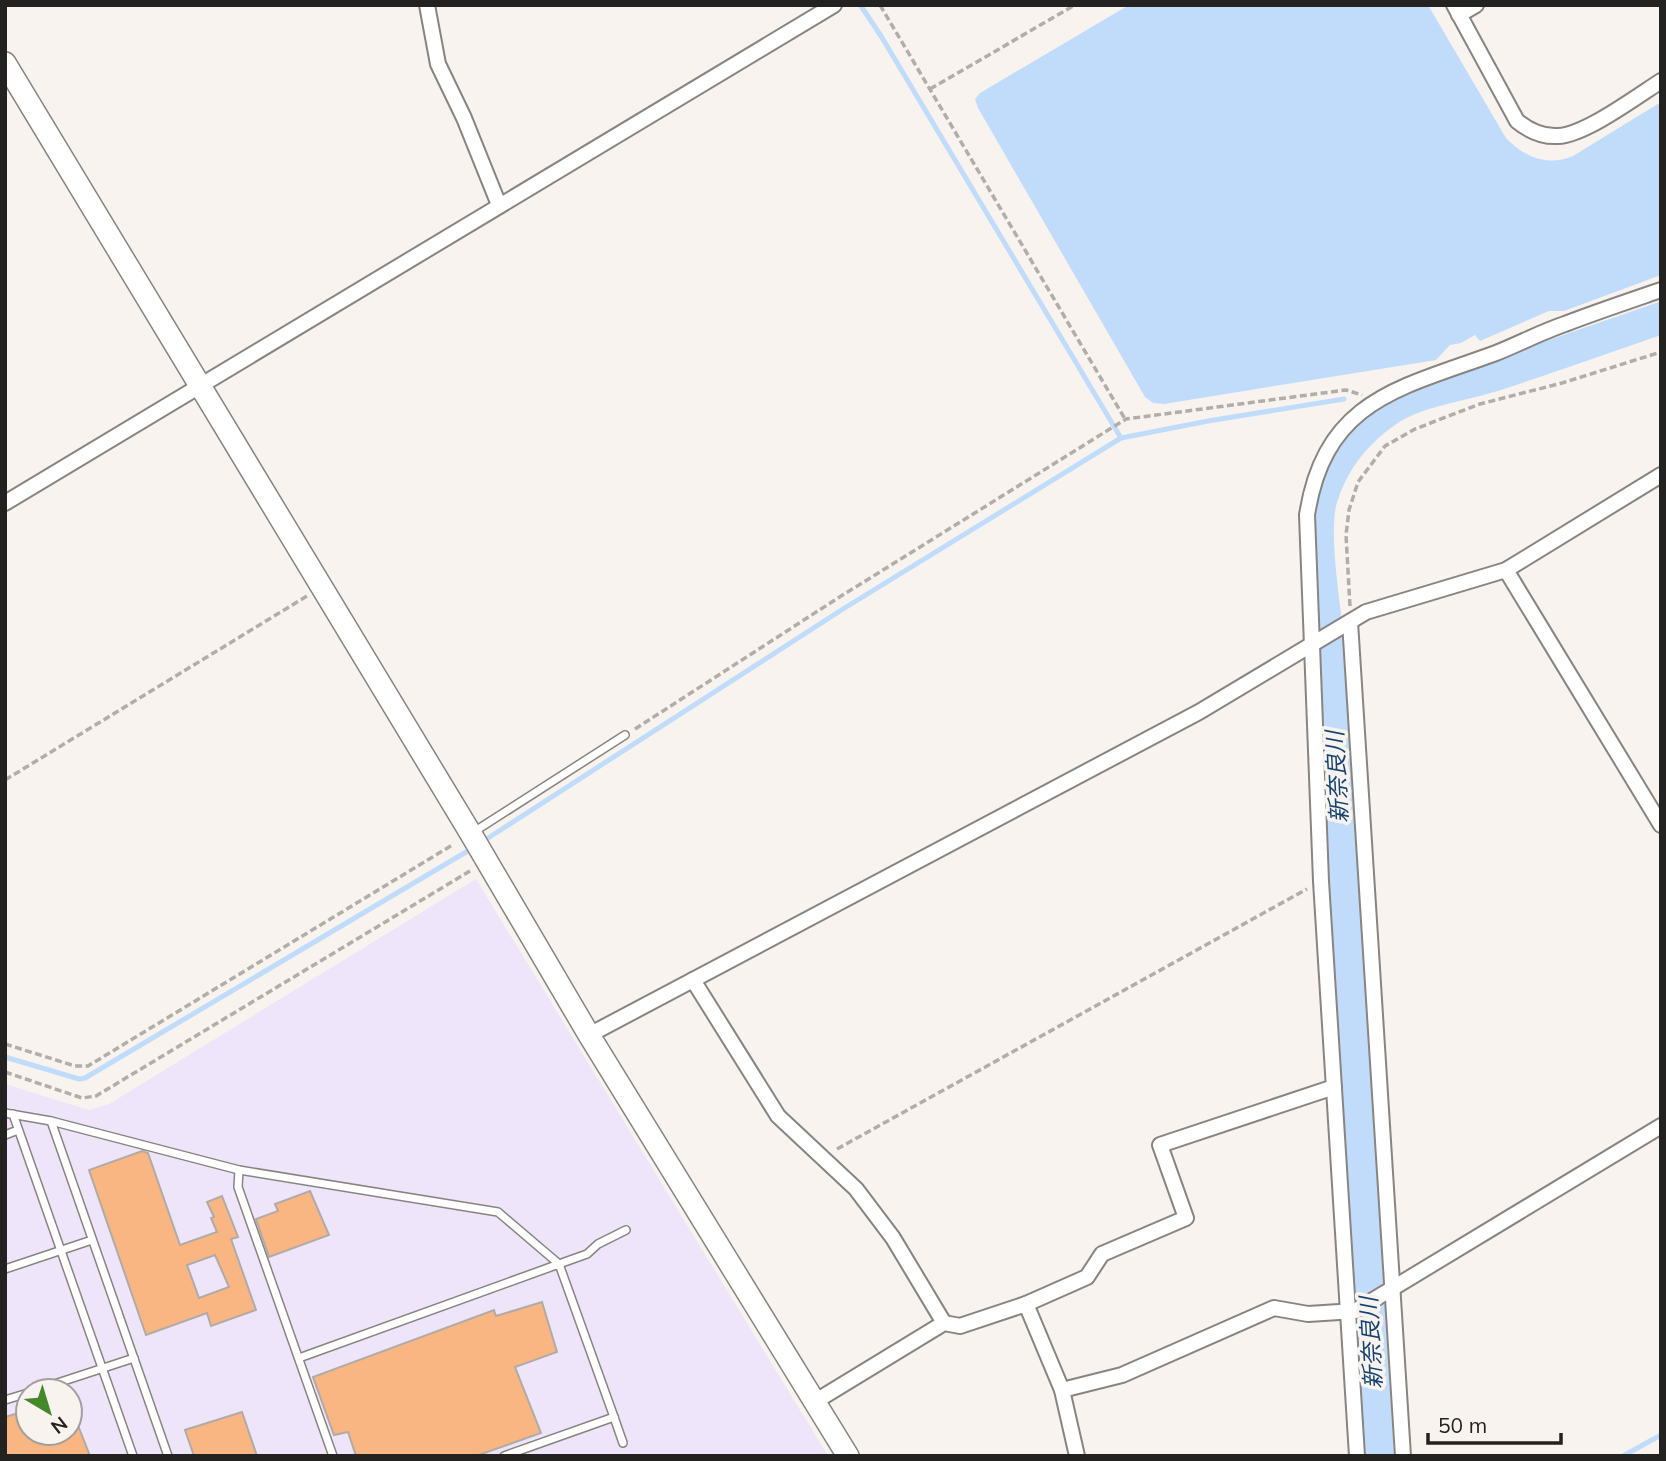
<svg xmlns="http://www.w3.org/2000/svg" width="1666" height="1461" viewBox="0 0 1666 1461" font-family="Mulish,'Noto Sans JP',sans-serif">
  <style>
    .industrial { fill: #eee5fb; fill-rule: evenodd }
    .water { fill: #c1dcfb }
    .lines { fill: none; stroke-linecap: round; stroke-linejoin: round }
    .stream { stroke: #c1dcfb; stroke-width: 5 }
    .river { stroke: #c1dcfb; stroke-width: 32 }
    .building { fill: #f9b682; stroke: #b0aba7; stroke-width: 2; fill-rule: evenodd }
    .lane-casing { stroke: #898480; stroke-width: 10 }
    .street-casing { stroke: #898480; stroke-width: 18 }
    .secondary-casing { stroke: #898480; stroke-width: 24 }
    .path { stroke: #b1ada9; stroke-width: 3.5; stroke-dasharray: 7 3.5; stroke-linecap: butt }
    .lane { stroke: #fff; stroke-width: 7 }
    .street { stroke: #fff; stroke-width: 14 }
    .secondary { stroke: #fff; stroke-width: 21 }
    .labels { text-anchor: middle; stroke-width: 7; stroke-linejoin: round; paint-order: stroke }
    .water-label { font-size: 23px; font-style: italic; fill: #144373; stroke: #f8f3ee }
  </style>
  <rect width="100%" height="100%" fill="#f8f3ee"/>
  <!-- industrial -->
  <path class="industrial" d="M476,879L828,1456H5V1084L89,1110L109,1104ZM28,1391H70V1433H28Z"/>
  <!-- water -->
  <path class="water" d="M1129,5H1428L1506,138C1524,157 1548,167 1573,156L1661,102V275L1564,311H1549L1480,341L1475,335L1461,343L1450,345L1436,360L1164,404L1153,403L1145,397L978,108L975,99L980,93Z"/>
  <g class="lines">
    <!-- stream -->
    <g class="stream">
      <polyline points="863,5 861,6 881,36 1121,438"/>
      <polyline points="485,840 843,609 1121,438 1208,421 1344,399"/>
      <polyline points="5,1057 79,1079 85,1078 466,852"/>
      <polyline points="1623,1456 1661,1435"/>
    </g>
    <!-- river -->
    <path class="river" d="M1378,1456L1329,648C1325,609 1312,536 1321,500C1332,462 1357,431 1390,409C1420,390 1461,386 1495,375C1551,357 1606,337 1661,318"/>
  </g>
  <!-- building -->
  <g class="building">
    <path d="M142,1151L148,1153L180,1245L217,1232L211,1218L214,1217L207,1202L222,1196L238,1237L231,1239L256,1310L211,1326L207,1313L146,1335L89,1170ZM215,1255L229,1287L199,1298L187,1265Z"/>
    <polygon points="310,1191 329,1235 269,1257 256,1219 278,1211 275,1204"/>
    <polygon points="542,1302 557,1352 515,1367 541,1433 476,1456 356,1456 348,1432 334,1435 313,1377 494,1310 496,1316"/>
    <polygon points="70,1405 90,1456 5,1456 5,1417 28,1410 28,1433 70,1433"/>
    <polygon points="242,1412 257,1456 194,1456 185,1430"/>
  </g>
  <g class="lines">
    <defs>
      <g id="lane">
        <polyline points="472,833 625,735"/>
        <polyline points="5,1113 51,1121 239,1170 498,1212 559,1264 587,1254 598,1244 626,1230"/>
        <polyline points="13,1114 133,1456"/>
        <polyline points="51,1121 168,1456"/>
        <polyline points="5,1135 18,1130"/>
        <polyline points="239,1170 238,1187 333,1456"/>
        <polyline points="5,1269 92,1240"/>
        <polyline points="299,1358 559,1264 614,1417 504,1456"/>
        <polyline points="33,1391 134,1358"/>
        <polyline points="5,1400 28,1393"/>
        <polyline points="614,1417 623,1443"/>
      </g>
      <g id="street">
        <polyline points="427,5 438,64 464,118 499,205"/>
        <path d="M1454,5L1517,121C1528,130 1543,137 1558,136C1585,135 1636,97 1661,81"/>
        <polyline points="1459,15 1476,5"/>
        <polyline points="5,503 834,5"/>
        <polyline points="1506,570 1661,825"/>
        <polyline points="1350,622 1403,1456"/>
        <polyline points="693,980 778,1116 856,1189 893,1238 944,1323"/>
        <polyline points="589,1035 1199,712 1366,612 1506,570 1661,475"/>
        <polyline points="1026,1304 1087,1277 1102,1254 1186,1218 1160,1145 1334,1087"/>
        <polyline points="1062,1390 1122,1375 1274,1308 1308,1314 1355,1311 1661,1126"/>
        <polyline points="816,1401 944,1323 960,1326 1026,1304 1062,1390 1077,1456"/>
        <path d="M1357,1456L1321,881L1307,515C1325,399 1401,388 1496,353C1519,344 1541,332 1565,324C1596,312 1629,301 1661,290"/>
      </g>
      <polyline id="secondary" points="5,63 471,834 589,1035 848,1456"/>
    </defs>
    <!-- lane casing -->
    <use href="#lane" class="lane-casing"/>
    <!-- street casing -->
    <use href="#street" class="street-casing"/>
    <!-- secondary casing -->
    <use href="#secondary" class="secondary-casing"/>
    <!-- path -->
    <g class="path">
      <polyline points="880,5 1125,419"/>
      <polyline points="930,89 1075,5"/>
      <polyline points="1350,606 1346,535 1349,510 1358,482 1385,446 1415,429 1480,404 1562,383 1661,352"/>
      <polyline points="635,729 838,598 1126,419 1346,390 1362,395"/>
      <polyline points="5,780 307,596"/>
      <polyline points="5,1044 75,1066 88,1066 454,844"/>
      <polyline points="5,1072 82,1098 96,1096 470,871"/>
      <polyline points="837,1149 1307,889"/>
    </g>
    <!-- lane -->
    <use href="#lane" class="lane"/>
    <!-- street -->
    <use href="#street" class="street"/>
    <!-- secondary -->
    <use href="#secondary" class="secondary"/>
  </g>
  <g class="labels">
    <!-- water labels -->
    <g class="water-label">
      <text transform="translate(1337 777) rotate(-93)" y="8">新奈良川</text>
      <text transform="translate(1371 1343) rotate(-93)" y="8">新奈良川</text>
    </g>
  </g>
  <!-- border -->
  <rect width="1666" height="1461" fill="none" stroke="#242220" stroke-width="14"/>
  <!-- north arrow -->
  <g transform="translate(49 1412) rotate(142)"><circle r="33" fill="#f8f3ee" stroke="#a39f9c" stroke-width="2"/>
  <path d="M0-5L12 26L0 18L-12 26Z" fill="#45882b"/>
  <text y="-10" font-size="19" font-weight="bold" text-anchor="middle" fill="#242220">N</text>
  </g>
  <!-- scale -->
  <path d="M1428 1433v10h133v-10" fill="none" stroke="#242220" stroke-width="3.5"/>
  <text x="1438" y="1433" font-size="21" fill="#242220" stroke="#f8f3ee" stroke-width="5" paint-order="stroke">50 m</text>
</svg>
